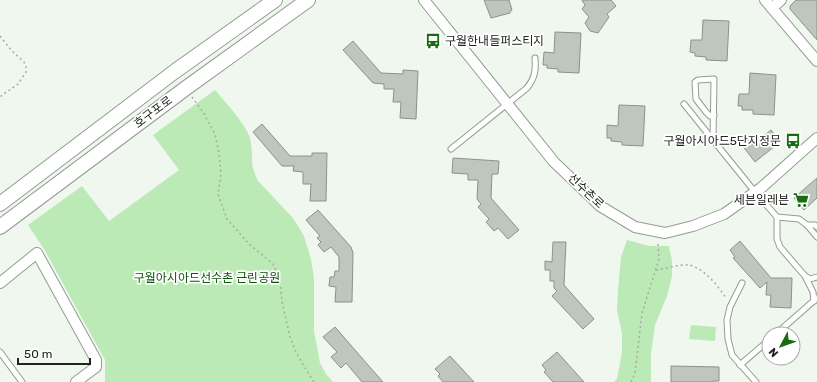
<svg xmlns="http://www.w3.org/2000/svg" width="817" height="382" viewBox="0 0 817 382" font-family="Rubik,'Noto Sans KR',sans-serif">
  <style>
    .green { fill: #bceab7 }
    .building { fill: #bfc6be; stroke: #8b928a }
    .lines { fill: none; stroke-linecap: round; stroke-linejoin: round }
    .lane-casing { stroke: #949c93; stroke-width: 7 }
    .street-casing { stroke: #949c93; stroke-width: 12 }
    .secondary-casing { stroke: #949c93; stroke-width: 16 }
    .path { stroke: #a5aba4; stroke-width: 1.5; stroke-dasharray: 2 3; stroke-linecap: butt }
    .lane { stroke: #fff; stroke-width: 5 }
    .street { stroke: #fff; stroke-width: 10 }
    .secondary { stroke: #fff; stroke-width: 14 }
    .labels { text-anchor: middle; stroke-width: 3.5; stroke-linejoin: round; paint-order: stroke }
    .poi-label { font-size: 12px; fill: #212320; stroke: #fff; text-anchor: end }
    .street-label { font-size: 12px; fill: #212320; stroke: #fff }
    .park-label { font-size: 12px; fill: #0d5508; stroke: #fff }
  </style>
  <rect width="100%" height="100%" fill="#eff7ee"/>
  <!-- green -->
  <g class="green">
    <path d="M215,90C226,103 245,123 250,138C252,146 252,155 252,163C253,169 255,175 258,181L293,218L304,236L311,259L314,278V331L320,363L326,374L333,382H105V360L44,249L28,225L82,186L109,221L179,170L153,135Z"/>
    <polygon points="627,240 649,246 669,246 672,261 672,276 667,296 655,325 651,353 651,382 614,382 617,379 622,352 622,333 617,310 618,290 621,257"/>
    <polygon points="691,325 716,327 715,341 689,339"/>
  </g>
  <!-- building -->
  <g class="building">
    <polygon points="484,0 509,0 512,10 510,11 510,13 491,18"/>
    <polygon points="582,0 611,0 616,6 607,14 609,17 598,33 590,31 585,23 589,17 582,9 585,5"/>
    <polygon points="796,0 817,0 817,40 790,9 790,6"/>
    <polygon points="703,20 729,21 727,61 706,60 706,57 695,56 695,53 690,52 691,40 702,40"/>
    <polygon points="555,32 581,33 579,73 558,72 558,69 547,68 547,65 543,65 544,52 554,53"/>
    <polygon points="353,41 381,73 403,74 403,70 418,71 416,119 400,118 401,102 393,102 394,89 384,89 384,84 373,83 343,50"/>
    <polygon points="750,73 776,75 774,115 753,114 753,110 742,110 742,106 738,106 739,94 749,94"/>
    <polygon points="619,105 645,106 643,146 622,145 622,142 611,141 611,138 607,138 607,125 618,126"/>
    <polygon points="262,124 290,156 312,156 312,153 327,153 326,201 310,201 311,184 303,184 303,172 293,171 294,166 282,166 253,132"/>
    <polygon points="771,130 780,142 755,162 742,145 748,140 753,145"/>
    <polygon points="453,158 499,161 498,174 492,174 491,198 519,230 508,239 498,228 494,231 486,222 489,219 478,207 481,204 477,199 478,180 468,180 468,174 452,173"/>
    <polygon points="817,178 817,198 804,210 794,198"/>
    <polygon points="318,210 351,247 353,253 352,302 335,302 336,287 329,286 330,277 334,277 335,271 339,271 339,257 331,247 324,252 318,245 321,242 317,238 320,236 306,220"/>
    <polygon points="740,241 771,278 792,278 791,308 770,307 771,295 766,295 767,282 760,288 733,258 735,257 730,250"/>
    <polygon points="553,242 566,242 564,285 594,319 583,329 552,296 557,291 554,288 554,281 550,281 550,270 545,270 545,261 552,262"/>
    <polygon points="335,327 368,365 383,382 362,382 346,363 341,368 331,357 337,352 323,337"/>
    <polygon points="557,352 584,382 553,382 544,372 546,370 542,365"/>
    <polygon points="450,356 474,382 443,382 438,376 440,374 435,369"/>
    <polygon points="671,366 719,367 719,381 713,381 713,382 671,382"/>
  </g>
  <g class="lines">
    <defs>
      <g id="lane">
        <polyline points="684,104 755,192 777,217 777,239 780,247 805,276 810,279 817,277"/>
        <polyline points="713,140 714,79 698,80 695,82 696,99 706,112 710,116 714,115"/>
        <path d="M451,149L527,88C535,78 536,70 535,58"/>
        <polyline points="777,217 799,219 807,225 817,237"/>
        <polyline points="807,225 815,225 817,227"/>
        <polyline points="805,276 813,292 814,301"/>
        <polyline points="742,283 730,307 727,320 728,339 732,355 756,382"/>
        <polyline points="776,334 817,298"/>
        <polyline points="0,352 22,382"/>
        <polyline points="740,365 769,340"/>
      </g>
      <g id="street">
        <polyline points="424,0 554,162 600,206 635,227 665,233 693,226 724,214 761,188 817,138"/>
        <polyline points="765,0 817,61"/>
        <polyline points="772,8 781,0"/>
        <polyline points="0,283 37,253 96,360 96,367 76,382"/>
      </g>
      <g id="secondary">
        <polyline points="0,204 174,72 275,0"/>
        <polyline points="0,227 186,88 308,0"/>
      </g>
    </defs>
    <!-- lane casing -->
    <use href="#lane" class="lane-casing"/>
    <!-- street casing -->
    <use href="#street" class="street-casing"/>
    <!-- secondary casing -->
    <use href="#secondary" class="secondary-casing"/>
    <!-- path -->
    <g class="path">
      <polyline points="0,36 11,50 24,62 26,67 26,72 18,84 1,96 0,99"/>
      <polyline points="192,97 203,112 215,134 219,153 221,174 218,194 227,219 248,243 273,264 280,279 282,302 290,337 296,352 305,368 314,382"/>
      <path d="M656,270C665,269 680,264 689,265C704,268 718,286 726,298"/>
      <polyline points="631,382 635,373 642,313 659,259 658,242"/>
    </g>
    <!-- lane -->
    <use href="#lane" class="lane"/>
    <!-- street -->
    <use href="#street" class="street"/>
    <!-- secondary -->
    <use href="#secondary" class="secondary"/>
  </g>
  <!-- icons -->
  <defs>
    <symbol id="bus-bare" viewBox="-9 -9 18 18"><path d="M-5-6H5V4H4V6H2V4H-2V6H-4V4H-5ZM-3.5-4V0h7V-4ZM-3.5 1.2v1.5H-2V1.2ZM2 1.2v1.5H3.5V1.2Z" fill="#176b11" stroke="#fff" stroke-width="2.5" paint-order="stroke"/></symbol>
    <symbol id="supermarket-bare" viewBox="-9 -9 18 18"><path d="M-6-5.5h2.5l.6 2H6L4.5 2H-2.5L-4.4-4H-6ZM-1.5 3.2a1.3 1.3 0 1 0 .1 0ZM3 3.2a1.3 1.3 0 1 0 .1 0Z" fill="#176b11" stroke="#fff" stroke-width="2.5" paint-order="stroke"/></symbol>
  </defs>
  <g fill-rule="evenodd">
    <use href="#bus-bare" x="422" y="30" width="22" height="22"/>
    <use href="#bus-bare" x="782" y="130" width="22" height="22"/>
    <use href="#supermarket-bare" x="790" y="189" width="22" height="22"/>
  </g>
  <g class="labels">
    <!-- poi labels -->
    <g class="poi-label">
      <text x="445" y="45" text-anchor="start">구월한내들퍼스티지</text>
      <text x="781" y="145">구월아시아드5단지정문</text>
      <text x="789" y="204">세븐일레븐</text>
    </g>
    <!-- street labels -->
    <g class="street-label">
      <text transform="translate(153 112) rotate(-37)" y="4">호구포로</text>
      <text transform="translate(586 191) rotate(43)" y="4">선수촌로</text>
    </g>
    <!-- park labels -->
    <g class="park-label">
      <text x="207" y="282">구월아시아드선수촌 근린공원</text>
    </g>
  </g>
  <!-- north arrow -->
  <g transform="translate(781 346) rotate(229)"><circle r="19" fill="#ffffff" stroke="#a6a7a6"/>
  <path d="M0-3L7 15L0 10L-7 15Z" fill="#176b11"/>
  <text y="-6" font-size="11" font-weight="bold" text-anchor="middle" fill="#212320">N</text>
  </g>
  <!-- scale -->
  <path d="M18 358v6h72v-6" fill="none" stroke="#212320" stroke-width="2"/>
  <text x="24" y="358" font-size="12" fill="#212320" stroke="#ffffff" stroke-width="3" paint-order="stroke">50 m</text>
</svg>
